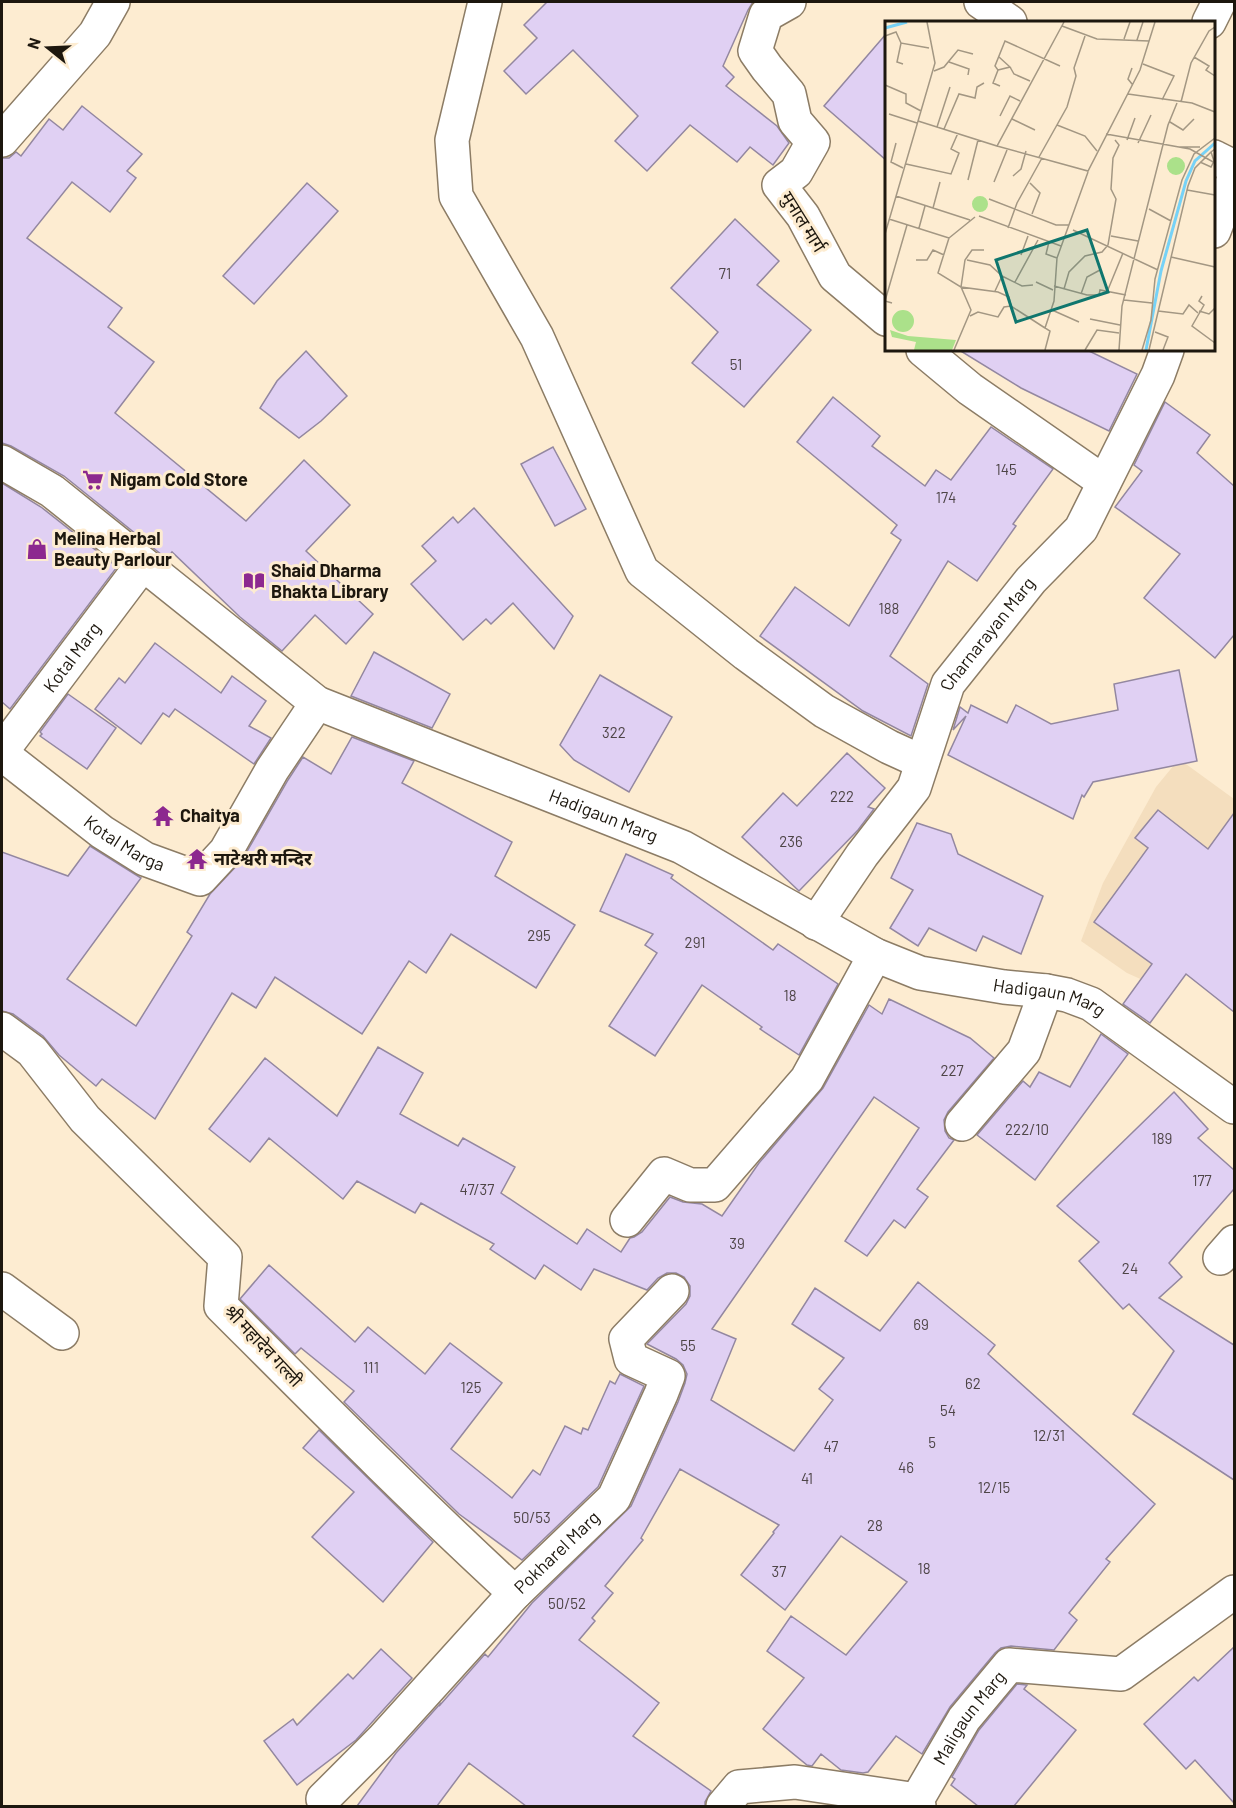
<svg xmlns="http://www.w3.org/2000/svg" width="1236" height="1808" viewBox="0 0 1236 1808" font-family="Barlow,'Noto Sans Devanagari',sans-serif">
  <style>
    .built { fill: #f4debe }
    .building { fill: #e0d0f3; stroke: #9387a0; stroke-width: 1.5 }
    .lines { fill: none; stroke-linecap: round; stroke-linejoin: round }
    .minor-casing { stroke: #8c7c65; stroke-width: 36 }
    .minor { stroke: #fff; stroke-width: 33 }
    .labels { text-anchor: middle; stroke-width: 6; stroke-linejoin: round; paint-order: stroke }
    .number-label { font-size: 15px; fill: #4e4547 }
    .street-label { font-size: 18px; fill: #1d170e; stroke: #fdecd1 }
    .poi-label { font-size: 18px; font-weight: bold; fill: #1d170e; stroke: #fdecd1; text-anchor: start }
    .inset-river { fill: none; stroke: #76d2f7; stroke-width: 3 }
    .inset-road { fill: none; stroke: #a39783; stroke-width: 1.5 }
    .view { fill: #0f766e; fill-opacity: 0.15; stroke: #0f766e; stroke-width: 3 }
    .inset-edge { fill: none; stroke: #1d170e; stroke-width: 3 }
  </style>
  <rect width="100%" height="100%" fill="#fdecd1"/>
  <!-- built -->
  <polygon class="built" points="1179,759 1234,799 1234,892 1174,974 1165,990 1127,973 1081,941 1103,883 1156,787"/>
  <!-- building -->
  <g class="building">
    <polygon points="547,2 753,2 748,10 723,66 734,77 726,86 777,126 789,143 773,165 750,147 737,162 690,125 647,171 615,141 638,116 573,50 526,94 504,71 537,38 524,25"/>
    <polygon points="886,34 886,160 824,106"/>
    <polygon points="82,106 142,154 127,171 136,178 110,212 72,182 27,238 122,308 108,327 154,362 115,413 246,521 304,460 350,505 306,551 373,614 346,644 315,615 282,651 240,617 172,552 167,559 64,476 11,446 2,443 2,158 9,158 16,152 21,156 49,119 63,130"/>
    <polygon points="307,183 338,211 254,304 223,276"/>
    <polygon points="735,219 779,261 757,285 811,330 744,407 692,363 718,332 671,288"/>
    <polygon points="959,350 1087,350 1137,374 1109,431 1021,388"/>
    <polygon points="306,351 347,396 321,421 299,438 260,408 277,381"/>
    <polygon points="833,397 880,436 872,446 925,486 936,470 951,480 991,427 1053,469 1013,524 1016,526 977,581 948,561 890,656 928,684 911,736 863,711 760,636 795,587 849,626 901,540 891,533 897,525 797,442"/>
    <polygon points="1165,402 1210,435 1197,453 1234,486 1234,635 1215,658 1144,598 1180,554 1115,507 1142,471 1134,465"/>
    <polygon points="553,447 586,509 555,526 521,464"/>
    <polygon points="2,483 41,507 117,567 10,709 2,702"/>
    <polygon points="474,508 573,616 554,649 513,603 491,624 486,619 463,640 411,584 436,561 422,546 453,517 458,523"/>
    <polygon points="155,643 221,693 232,676 266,701 249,726 271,738 254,764 175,709 169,717 163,713 141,744 95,709 119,678 125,683"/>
    <polygon points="374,652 450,694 432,728 351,696"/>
    <polygon points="1179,670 1197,761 1093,782 1084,797 1082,795 1073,819 948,755 966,716 953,730 960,707 968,713 971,705 1007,723 1016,705 1051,724 1118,710 1114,684"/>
    <polygon points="600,675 672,717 629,792 574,760 560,745"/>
    <polygon points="68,694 116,728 87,769 40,736 42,734 40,732"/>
    <polygon points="352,737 414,761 402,783 512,842 495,876 575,925 536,988 451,934 426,973 409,961 362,1034 275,977 256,1008 232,993 155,1119 102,1079 96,1086 59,1055 43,1036 13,1014 2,1011 2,852 68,876 90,846 141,878 67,979 136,1026 192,936 187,932 210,894 242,860 288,780 303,757 331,774"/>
    <polygon points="847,753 885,788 868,807 874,809 858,830 799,891 742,837 783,793 797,806"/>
    <polygon points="1158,810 1208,849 1234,813 1234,1012 1186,974 1150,1023 1123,1004 1152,964 1094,922 1148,848 1135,838"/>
    <polygon points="917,823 951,834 958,854 1043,896 1021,954 983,936 976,951 929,928 918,946 890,928 913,890 891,878"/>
    <polygon points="626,854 673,875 671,878 773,950 778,944 838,984 799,1055 760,1029 762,1027 702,985 655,1056 609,1026 657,953 645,945 653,934 600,911"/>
    <polygon points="889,999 970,1038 994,1058 948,1112 944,1120 945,1131 949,1138 954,1140 917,1189 928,1197 905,1228 894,1220 867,1256 845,1241 919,1128 874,1097 712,1329 736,1339 711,1400 794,1451 833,1400 819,1389 844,1358 792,1324 815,1288 880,1331 918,1282 995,1345 988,1354 1155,1504 1106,1559 1110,1562 1069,1613 1077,1620 1054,1650 1011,1646 1001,1648 995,1653 950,1707 922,1754 896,1736 868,1772 863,1773 841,1770 821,1754 812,1766 807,1765 763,1729 804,1678 767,1651 791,1616 846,1655 907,1582 841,1536 785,1610 741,1575 774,1533 773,1532 779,1525 680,1469 641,1538 643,1540 605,1586 613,1593 592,1618 595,1621 579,1640 659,1703 633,1736 711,1791 705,1802 705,1806 526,1806 469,1763 437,1806 357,1806 396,1753 440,1704 440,1705 485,1654 488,1657 532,1603 631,1506 678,1402 685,1383 687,1374 683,1365 676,1359 647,1344 686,1304 690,1296 690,1286 684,1277 676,1273 667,1273 658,1278 647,1290 594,1269 581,1290 544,1265 535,1279 490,1249 494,1244 421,1203 415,1213 357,1181 343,1199 269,1138 250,1162 209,1129 265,1058 337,1116 378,1047 423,1073 400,1114 458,1146 463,1138 515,1167 501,1193 577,1244 587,1229 621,1252 630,1238 634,1237 642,1232 670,1197 683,1202 702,1204 722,1216 759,1163 823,1088 869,1005 882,1014"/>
    <polygon points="1101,1034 1128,1054 1035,1180 977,1135 1023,1081 1030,1087 1039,1072 1070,1087"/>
    <polygon points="1174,1092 1208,1129 1198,1138 1234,1170 1234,1189 1169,1263 1182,1277 1159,1298 1234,1345 1234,1480 1133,1414 1174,1351 1129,1304 1123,1309 1079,1261 1099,1242 1057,1206"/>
    <polygon points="269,1265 355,1342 368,1327 425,1374 450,1343 502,1383 451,1449 512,1498 533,1470 540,1475 565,1426 581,1434 583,1428 588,1430 610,1381 615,1384 620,1374 644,1386 598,1487 522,1560 459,1514 344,1402 354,1391 301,1348 295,1354 240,1299"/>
    <polygon points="319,1430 433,1542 383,1602 312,1537 354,1492 303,1448"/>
    <polygon points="1234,1647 1234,1803 1195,1760 1186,1769 1144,1724 1194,1677 1198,1681"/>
    <polygon points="381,1649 412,1678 356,1740 297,1785 264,1741 293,1719 297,1725 348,1674 353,1679"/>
    <polygon points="1017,1684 1027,1685 1024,1689 1076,1730 1014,1806 978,1806 951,1785 955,1779 952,1777 979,1730"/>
  </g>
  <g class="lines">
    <defs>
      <g id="minor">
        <polyline points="485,2 452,140 456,196 537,337 642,571 746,654 824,711 889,747 922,762"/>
        <polyline points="789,2 766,15 755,51 767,68 789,94 795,121 813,142 796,172 779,185 803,216 835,276 886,319"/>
        <polyline points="981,2 1010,22"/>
        <polyline points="1209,22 1219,2"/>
        <polyline points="2,140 95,34 113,2"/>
        <polyline points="1214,157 1234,167"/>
        <polyline points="1214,231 1234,178"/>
        <polyline points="923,350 970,389 1104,482"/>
        <path id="s1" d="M2,462L52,491L317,703L682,847L875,955L920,973L1004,987L1046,991L1067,995L1091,1004L1234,1107"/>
        <path id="s2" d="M2,751L142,565"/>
        <path id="s3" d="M2,754L102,832L145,859L200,879L226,851L272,770L317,703"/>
        <path id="s4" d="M816,923L862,855L914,788L948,684L1031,580L1081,529L1158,375L1167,350"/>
        <path d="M2,1029L32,1051L85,1119L225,1257L221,1306C318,1403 414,1500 515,1593"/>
        <polyline points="962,1124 1024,1051 1046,991"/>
        <polyline points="627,1220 664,1174 690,1185 715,1185 807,1079 875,955"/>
        <polyline points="1220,1258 1234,1242"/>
        <polyline points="2,1289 62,1333"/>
        <path id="s5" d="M323,1799L382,1740L515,1593L614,1498L661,1394L668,1376L631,1359L626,1339L672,1291"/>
        <polyline points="723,1806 739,1787 795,1782 917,1800"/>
        <path id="s6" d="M919,1806L917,1800L964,1719L1009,1665L1121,1674L1234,1592"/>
      </g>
    </defs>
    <!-- minor casing -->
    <use href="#minor" class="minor-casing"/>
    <!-- minor -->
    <use href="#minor" class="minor"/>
  </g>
  <!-- icons -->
  <defs>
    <symbol id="supermarket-bare" viewBox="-9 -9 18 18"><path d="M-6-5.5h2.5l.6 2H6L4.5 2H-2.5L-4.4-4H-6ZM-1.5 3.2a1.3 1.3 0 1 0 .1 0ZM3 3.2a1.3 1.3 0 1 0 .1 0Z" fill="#8c288f" stroke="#fdecd1" stroke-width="2.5" paint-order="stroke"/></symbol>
    <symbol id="shop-bare" viewBox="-9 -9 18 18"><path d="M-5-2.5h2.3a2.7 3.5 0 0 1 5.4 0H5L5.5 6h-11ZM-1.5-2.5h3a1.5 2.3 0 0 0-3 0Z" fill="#8c288f" stroke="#fdecd1" stroke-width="2.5" paint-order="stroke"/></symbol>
    <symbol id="library-bare" viewBox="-9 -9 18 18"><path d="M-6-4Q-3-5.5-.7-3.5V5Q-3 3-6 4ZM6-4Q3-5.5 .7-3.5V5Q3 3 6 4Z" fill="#8c288f" stroke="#fdecd1" stroke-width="2.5" paint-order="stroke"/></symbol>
    <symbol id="temple-bare" viewBox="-9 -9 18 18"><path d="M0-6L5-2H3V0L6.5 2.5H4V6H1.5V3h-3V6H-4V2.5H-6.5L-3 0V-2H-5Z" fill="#8c288f" stroke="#fdecd1" stroke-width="2.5" paint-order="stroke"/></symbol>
  </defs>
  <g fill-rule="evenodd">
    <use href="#supermarket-bare" x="78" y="465" width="30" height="30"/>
    <use href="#shop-bare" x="22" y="534" width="30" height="30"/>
    <use href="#library-bare" x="239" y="566" width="30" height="30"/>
    <use href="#temple-bare" x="148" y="801" width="30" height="30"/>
    <use href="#temple-bare" x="182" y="844" width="30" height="30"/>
  </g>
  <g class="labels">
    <!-- number labels -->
    <g class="number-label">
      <text x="725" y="279">71</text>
      <text x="736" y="370">51</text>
      <text x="1006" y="475">145</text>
      <text x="946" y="503">174</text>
      <text x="889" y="614">188</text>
      <text x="614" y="738">322</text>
      <text x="842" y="802">222</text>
      <text x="791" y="847">236</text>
      <text x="539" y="941">295</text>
      <text x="695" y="948">291</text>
      <text x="790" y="1001">18</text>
      <text x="952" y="1076">227</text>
      <text x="1027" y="1135">222/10</text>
      <text x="1162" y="1144">189</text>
      <text x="1202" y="1186">177</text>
      <text x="477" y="1195">47/37</text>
      <text x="737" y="1249">39</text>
      <text x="1130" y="1274">24</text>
      <text x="921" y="1330">69</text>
      <text x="688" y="1351">55</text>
      <text x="371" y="1373">111</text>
      <text x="973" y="1389">62</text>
      <text x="471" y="1393">125</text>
      <text x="948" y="1416">54</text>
      <text x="1049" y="1441">12/31</text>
      <text x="932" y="1448">5</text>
      <text x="831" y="1452">47</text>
      <text x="906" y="1473">46</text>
      <text x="807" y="1484">41</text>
      <text x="994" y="1493">12/15</text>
      <text x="532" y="1523">50/53</text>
      <text x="875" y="1531">28</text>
      <text x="924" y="1574">18</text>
      <text x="779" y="1577">37</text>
      <text x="567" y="1609">50/52</text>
    </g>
    <!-- street labels -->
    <g class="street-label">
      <text transform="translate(803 222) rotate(58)" y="6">मुनाल मार्ग</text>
      <text dy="6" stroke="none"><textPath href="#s4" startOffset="340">Charnarayan Marg</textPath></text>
      <text dy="6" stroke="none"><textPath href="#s2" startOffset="117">Kotal Marg</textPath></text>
      <text dy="6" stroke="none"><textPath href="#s1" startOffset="705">Hadigaun Marg</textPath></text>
      <text dy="6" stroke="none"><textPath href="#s3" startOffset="152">Kotal Marga</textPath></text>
      <text dy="6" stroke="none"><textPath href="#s1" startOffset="1191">Hadigaun Marg</textPath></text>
      <text transform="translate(263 1346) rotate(47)" y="6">श्री महादेव गल्ली</text>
      <text dy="6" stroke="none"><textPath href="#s5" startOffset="340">Pokharel Marg</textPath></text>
      <text dy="6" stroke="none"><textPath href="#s6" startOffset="104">Maligaun Marg</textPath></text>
    </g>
    <!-- poi labels -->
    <g class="poi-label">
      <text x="110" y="486">Nigam Cold Store</text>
      <text x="54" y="545">Melina Herbal<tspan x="54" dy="21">Beauty Parlour</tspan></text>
      <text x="271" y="577">Shaid Dharma<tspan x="271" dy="21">Bhakta Library</tspan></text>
      <text x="180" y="822">Chaitya</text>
      <text x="214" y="865">नाटेश्वरी मन्दिर</text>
    </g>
  </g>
  <!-- overview -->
  <g transform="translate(885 21)">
    <rect width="330" height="330" fill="#fdecd1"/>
    <path d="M282 145a9 9 0 1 1 18 0a9 9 0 1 1-18 0ZM87 183a8 8 0 1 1 16 0a8 8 0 1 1-16 0ZM7 300a11 11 0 1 1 22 0a11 11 0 1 1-22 0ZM5,309L23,315L71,319L67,329H29L31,321L7,316Z" fill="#abe18a"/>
    <path class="inset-river" d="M0,7L22,1M261,329L276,250L301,160L310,140L330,122"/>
    <path class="inset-road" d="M177,5L212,18L264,20M0,15L11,11L16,22M239,18L245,1M252,19L258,1M309,36L324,45L321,49L330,55M64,41L84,48L83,54M18,43L12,41L16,22L44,27M258,43L289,55L277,79M125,46L129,53L145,60M247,47L243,58L247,63M113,49L125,46L114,36M49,50L59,46L73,29L88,33M0,64L21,73V82L36,90M115,65L108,62L113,49L110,45L120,20L175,45M243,73L307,82L330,91M296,81L306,42L324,10L330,6M4,93L32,102M115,95L125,75L135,80M127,98L150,109M33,100L112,125L179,1M285,101L298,109L309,98M172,104L200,115L212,130M52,106L65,66M59,108L74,73L90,77L92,66L99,62M221,113L305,128L330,142M242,119L250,97M11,122L6,141L18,147M253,122L266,94M112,125L203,150L255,49L270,1M294,126H315M154,136L182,86L191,55L189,47L200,15M315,141L326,146L329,140L326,131L330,128M21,143L66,153L74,132L66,128L73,112M128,155L136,148L141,130M83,159L93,119M109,161L122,129M145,162L155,172L147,193M302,169L330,174M11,175L85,199M104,178L171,204H184M48,187L55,161M264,188L286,200M94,195L176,225M4,198L64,217L53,252L76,266L86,289L69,329M34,207L40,185M123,207L132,182L157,137M188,209L273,249M0,213L50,42L42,1M226,215L253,220M64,217L90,196M164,221L161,233L172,237M99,229H87L80,239L76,266L113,271L124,276L126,285M136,234L143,215M286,236L330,246M31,239H42L48,229L59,234M82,239L105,244L117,255L110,270M117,255L137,265L148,264M130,261L153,219M151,261L168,269M169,265L202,274H214L215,269L241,274M179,268L184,251L200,235L217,231L223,224L231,178L226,168L228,137L234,124L230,119M222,271L238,232M196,273L202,256L215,249M317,275L314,280L319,284L307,305L330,322M239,279L267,282M7,282L0,280L22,204M167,289L194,301M273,290L298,293L304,284L313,292M314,290L324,293L330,287M85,295L93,291L113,296L119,286L126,285L160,307M205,298L235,304M270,311L283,316L278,329M160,329L165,310L160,307L169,280L172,237L203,151M200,329L212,309L234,312M234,329L237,285L283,104L292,82M257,329L266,299L270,258L297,159L309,133L330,117M264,329L303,165L310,147L326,131"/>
    <path class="view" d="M202,209L223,271L131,301L111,239Z"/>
    <rect width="330" height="330" class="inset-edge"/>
  </g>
  <!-- border -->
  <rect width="1236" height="1808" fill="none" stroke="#1d170e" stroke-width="6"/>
  <!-- north arrow -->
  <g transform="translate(48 48) rotate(288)" stroke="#fdecd1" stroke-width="4.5" paint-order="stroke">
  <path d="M0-4.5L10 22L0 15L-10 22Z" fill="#1d170e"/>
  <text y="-9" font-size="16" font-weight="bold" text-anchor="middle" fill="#1d170e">N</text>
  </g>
</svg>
